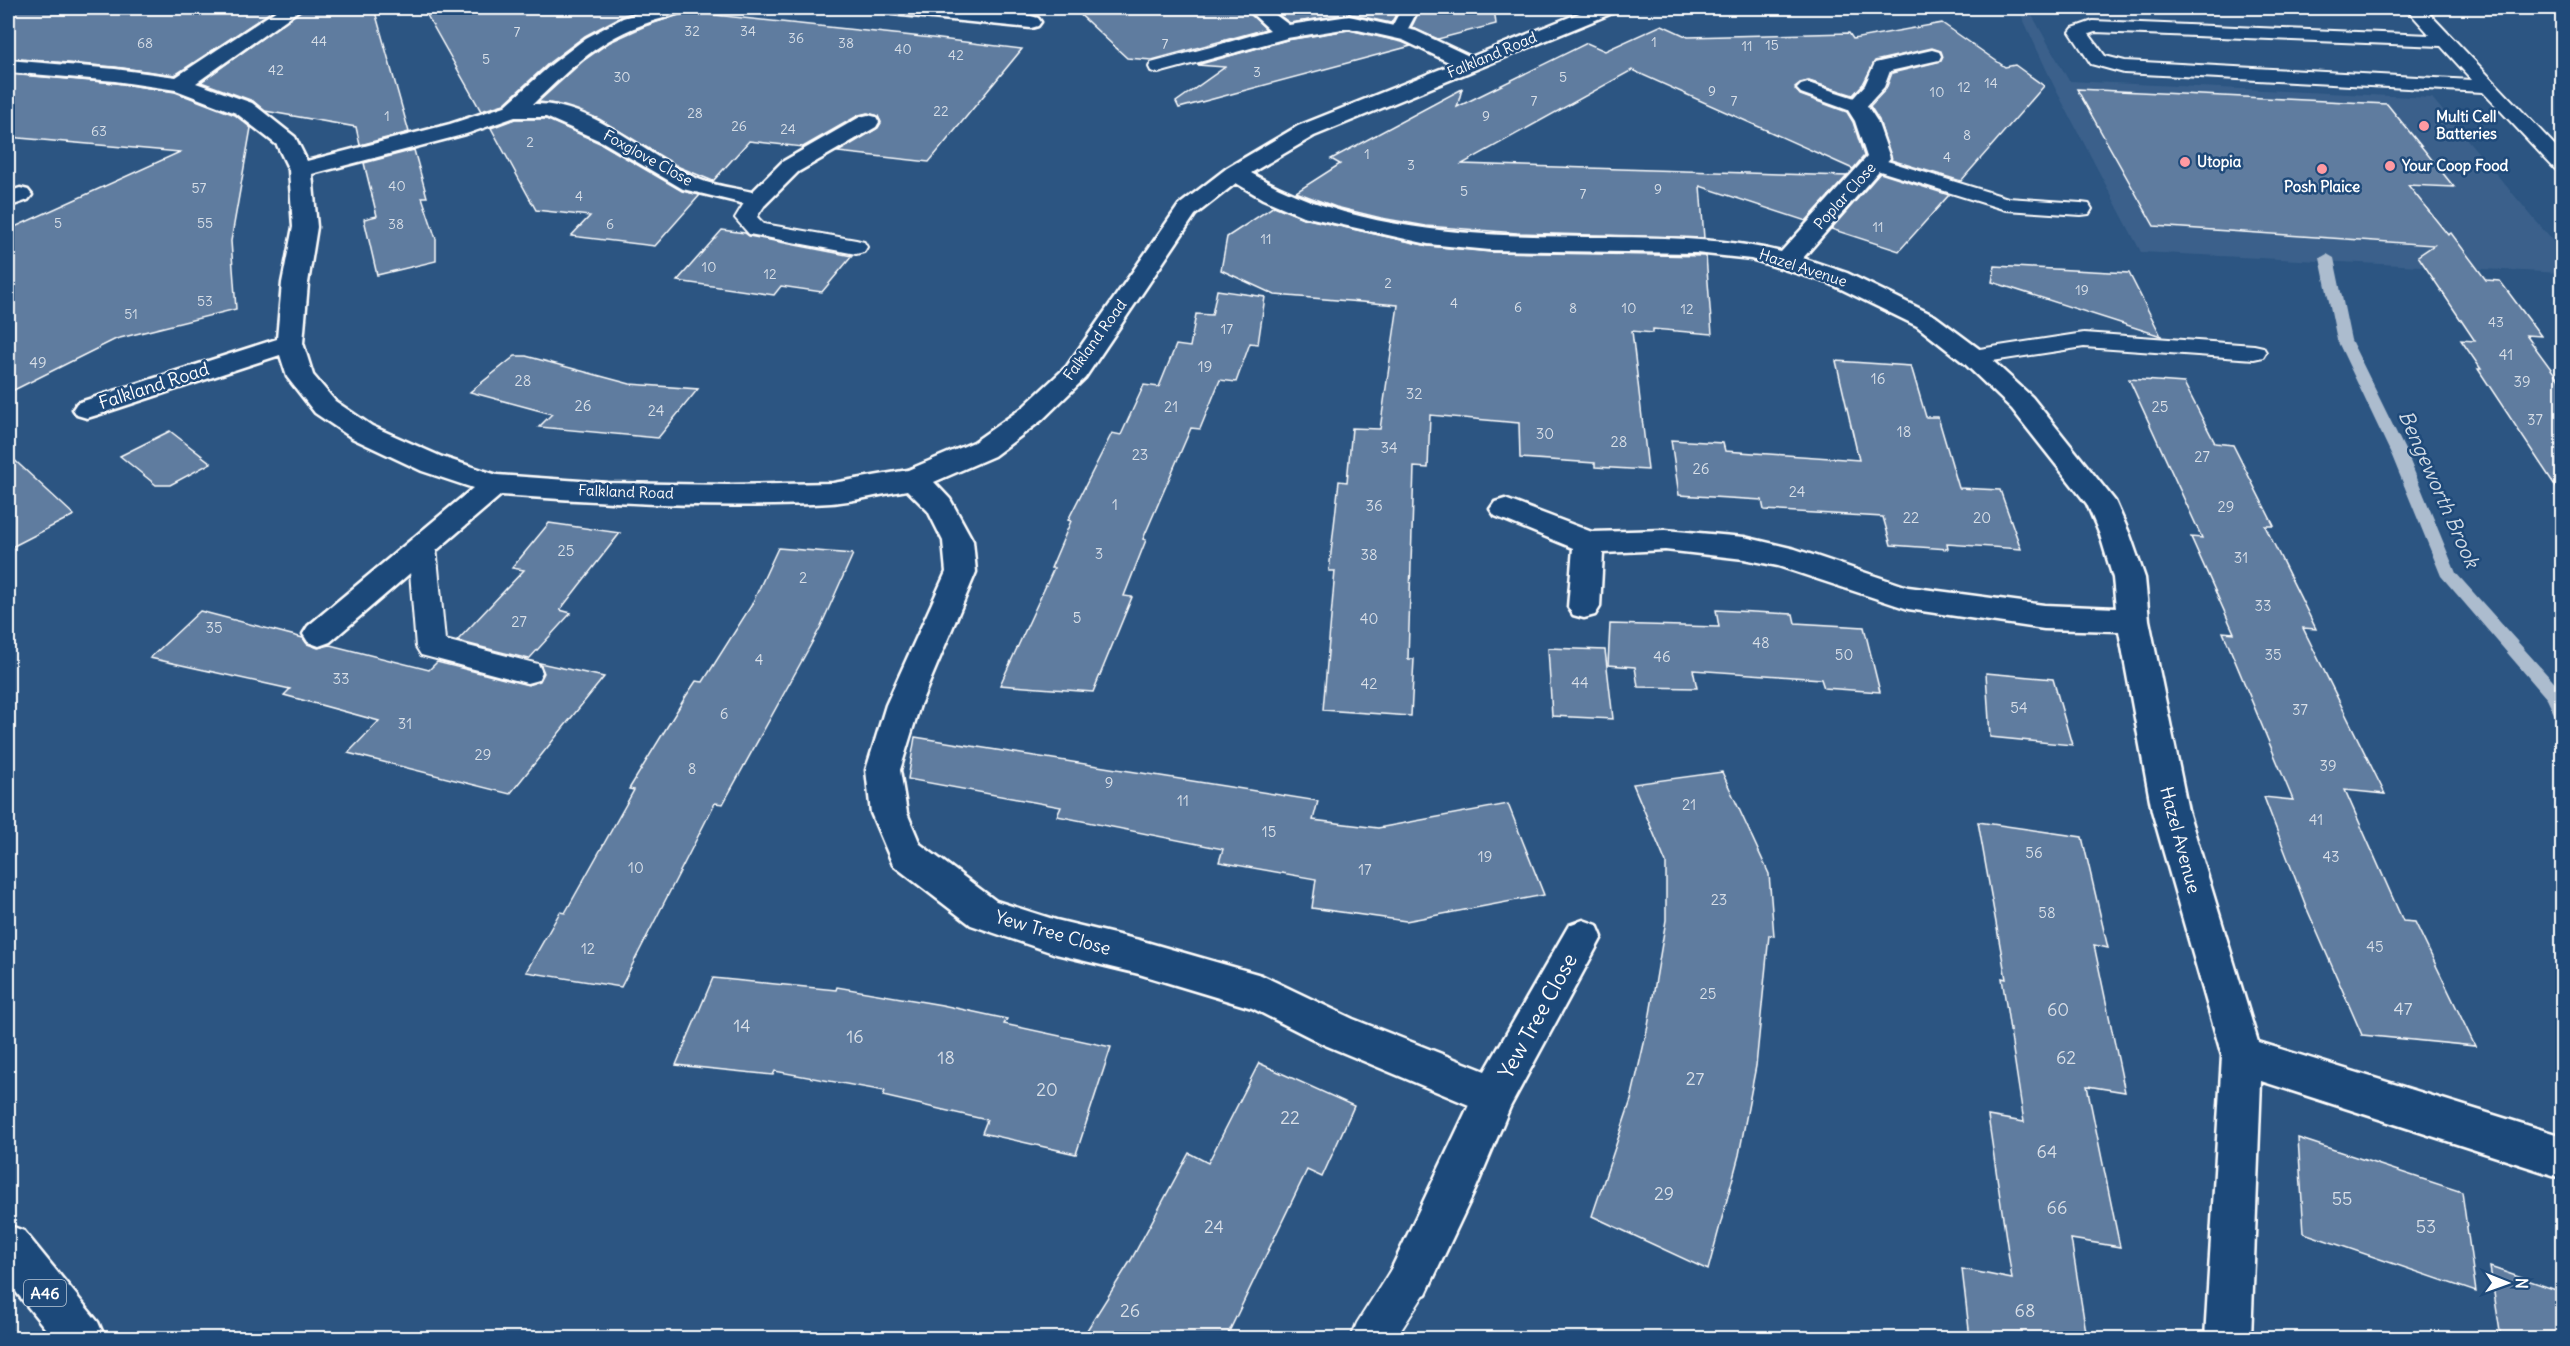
<svg xmlns="http://www.w3.org/2000/svg" width="2570" height="1346" viewBox="0 0 2570 1346" font-family="Delius,sans-serif">
  <style>
    .built { fill: #3b618b }
    .lines { fill: none; stroke-linecap: round; stroke-linejoin: round }
    .stream { fill: #acbcce; fill-rule: evenodd }
    .building { fill: #5e7c9f; stroke: #fff; stroke-width: 1.5 }
    .lane-casing { stroke: #fff; stroke-width: 4 }
    .street-casing { stroke: #fff; stroke-width: 5 }
    .highway-casing { stroke: #fff; stroke-width: 5 }
    .lane { fill: #1f4a7a; fill-rule: evenodd }
    .street { fill: #1f4a7a; fill-rule: evenodd }
    .highway { fill: #1f4a7a; fill-rule: evenodd }
    .poi-dot { fill: #ff9aa2; stroke: #1f4a7a; stroke-width: 2 }
    .labels { text-anchor: middle; stroke-width: 5; stroke-linejoin: round; paint-order: stroke }
    .far-number-label { font-size: 14px; fill: #d7dee7 }
    .far-street-label { font-size: 15px; fill: #fff; stroke: #1f4a7a }
    .far-poi-label { font-size: 15px; font-weight: bold; fill: #fff; stroke: #1f4a7a; text-anchor: start }
    .number-label { font-size: 15px; fill: #d7dee7 }
    .shield { fill: #1f4a7a; stroke: #bcc9d7; stroke-width: 1.5 }
    .shield-label { font-size: 16px; font-weight: bold; fill: #fff }
    .street-label { font-size: 18px; fill: #fff; stroke: #1f4a7a }
    .near-number-label { font-size: 18px; fill: #d7dee7 }
    .water-label { font-size: 20px; font-style: italic; fill: #d5dde6; stroke: #1f4a7a }
    .near-street-label { font-size: 21px; fill: #fff; stroke: #1f4a7a }
  </style>
  <rect width="100%" height="100%" fill="#2c5582"/>
  <filter id="ink" filterUnits="userSpaceOnUse"><feTurbulence type="fractalNoise" baseFrequency=".0167" numOctaves="2"/><feDisplacementMap in="SourceGraphic" scale="12" xChannelSelector="R" yChannelSelector="G"/><feConvolveMatrix kernelMatrix="1 2 1 2 8 2 1 2 1" color-interpolation-filters="sRGB"/></filter>
  <g filter="url(#ink)">
    <!-- built -->
    <polygon class="built" points="2018,8 2028,8 2069,81 2432,98 2562,252 2562,273 2141,252 2054,86"/>
    <g class="lines">
      <!-- stream -->
      <polygon class="stream" points="2327,254 2334,258 2351,340 2408,456 2456,573 2561,690 2562,718 2555,716 2547,699 2441,576 2392,456 2337,340 2320,258"/>
    </g>
    <!-- building -->
    <g class="building">
      <polygon points="8,8 277,8 175,75 115,67 8,58"/>
      <polygon points="304,8 374,8 409,132 360,145 356,127 265,111 253,101 201,82"/>
      <polygon points="423,8 650,8 622,16 585,36 550,62 504,104 481,111"/>
      <polygon points="1073,8 1244,8 1266,29 1152,60 1127,58"/>
      <polygon points="1269,8 1400,8 1391,23 1349,14 1290,23"/>
      <polygon points="1421,8 1494,8 1496,24 1438,39 1411,28"/>
      <polygon points="687,12 932,38 1022,49 929,162 838,152 878,128 881,123 878,116 867,113 859,115 803,147 749,141 713,181 679,167 599,119 556,104 538,102 583,61 610,42 645,26"/>
      <polygon points="1942,23 2005,67 2015,65 2044,86 1961,181 1891,160 1879,120 1870,106 1886,89 1892,73 1941,61 1943,57 1941,51 1932,48 1875,61 1863,84 1853,95 1809,81 1800,83 1795,87 1800,95 1847,112 1853,122 1864,156 1853,169 1632,70 1462,164 1847,176 1806,221 1700,186 1704,238 1517,233 1426,226 1381,218 1336,207 1296,192 1340,164 1331,159 1462,89 1457,107 1587,43 1605,51 1662,25 1688,37 1849,33 1853,39"/>
      <polygon points="1349,30 1402,42 1411,46 1179,108 1176,102 1225,67 1197,65 1287,40"/>
      <polygon points="8,74 115,83 175,92 235,115 251,128 231,241 236,309 116,339 8,393 8,230 180,152 8,137"/>
      <polygon points="2077,89 2387,104 2454,187 2408,185 2448,235 2451,233 2486,280 2500,281 2541,336 2526,335 2562,384 2562,496 2478,369 2481,369 2461,340 2475,341 2418,256 2434,245 2154,226"/>
      <polygon points="515,119 546,119 602,144 682,191 700,195 655,246 571,236 590,216 536,210 491,128"/>
      <polygon points="414,150 427,197 422,197 436,239 436,261 377,275 364,219 377,216 364,163"/>
      <polygon points="1880,173 1949,195 1899,251 1831,229"/>
      <polygon points="1274,206 1303,218 1428,246 1490,252 1706,256 1712,334 1653,329 1653,333 1632,331 1648,470 1595,467 1595,463 1520,458 1519,423 1430,415 1428,468 1414,467 1408,659 1414,659 1411,716 1323,710 1335,571 1329,571 1339,481 1347,482 1352,428 1380,429 1398,305 1275,295 1221,270 1227,237"/>
      <polygon points="722,230 745,233 749,236 852,256 822,292 781,286 774,295 677,281"/>
      <polygon points="1995,266 2129,273 2161,336 1992,282"/>
      <polygon points="1217,290 1265,297 1258,344 1250,343 1236,382 1220,380 1200,429 1191,428 1143,539 1146,540 1124,596 1132,597 1093,692 1000,685 1054,568 1051,568 1071,521 1068,520 1112,433 1121,435 1144,385 1159,387 1176,345 1190,347 1196,314 1212,315"/>
      <polygon points="515,356 526,356 630,384 698,389 658,438 539,427 552,414 470,392"/>
      <polygon points="1836,361 1911,366 1926,417 1938,417 1959,488 2000,490 2021,549 1947,544 1948,549 1891,545 1883,517 1764,510 1762,500 1679,495 1671,440 1723,443 1725,451 1859,460"/>
      <polygon points="2129,379 2184,383 2215,443 2233,445 2274,526 2265,526 2316,629 2303,628 2385,794 2345,790 2403,921 2415,922 2475,1046 2362,1035 2307,909 2264,797 2293,800 2223,632 2234,633 2191,537 2202,538"/>
      <polygon points="170,431 211,463 170,485 156,485 120,456"/>
      <polygon points="8,454 74,515 8,549"/>
      <polygon points="549,523 620,533 560,610 571,613 529,659 457,641 524,570 512,568"/>
      <polygon points="778,548 853,554 820,628 723,804 715,803 621,987 526,972 560,912 565,913 634,790 629,789 686,696 696,681 703,682 751,606"/>
      <polygon points="1716,610 1793,614 1795,623 1864,627 1880,692 1824,688 1821,679 1693,670 1697,688 1638,687 1635,667 1608,665 1610,624 1719,627"/>
      <polygon points="200,611 303,638 307,644 318,648 330,645 429,670 437,662 528,685 540,681 544,673 540,663 604,677 510,794 348,753 379,721 284,695 290,689 150,658"/>
      <polygon points="1548,648 1605,650 1613,719 1552,716"/>
      <polygon points="1986,673 2053,679 2072,745 1990,737"/>
      <polygon points="915,737 1318,801 1313,820 1378,828 1508,804 1544,895 1406,921 1312,908 1316,879 1219,862 1223,849 1057,816 1061,807 908,779"/>
      <polygon points="1722,772 1769,874 1774,936 1769,935 1756,1066 1739,1155 1708,1270 1592,1216 1631,1100 1648,1026 1666,920 1666,863 1633,784"/>
      <polygon points="1978,822 2082,837 2108,948 2094,945 2125,1092 2087,1086 2120,1247 2071,1239 2087,1338 1970,1338 1962,1269 2012,1279 1988,1116 2024,1122 2002,978 2006,979"/>
      <polygon points="713,978 836,990 837,987 942,1005 1007,1019 1004,1024 1111,1047 1076,1154 982,1133 987,1120 883,1096 885,1091 775,1071 773,1075 676,1065"/>
      <polygon points="1259,1063 1354,1106 1322,1177 1307,1170 1226,1338 1082,1338 1131,1260 1189,1153 1208,1163"/>
      <polygon points="2298,1138 2462,1192 2476,1292 2304,1233"/>
      <polygon points="2490,1267 2562,1292 2562,1338 2501,1338"/>
    </g>
    <g class="lines">
      <defs>
        <g id="lane">
          <polygon points="1402,8 1419,8 1404,36 1392,36 1389,32"/>
          <path d="M2406,8H2424L2562,153V171L2555,169L2483,92L2124,73L2091,64L2070,32L2073,28L2093,21L2430,35ZM2095,32L2441,46L2472,80L2125,61L2105,56L2089,34Z"/>
          <polygon points="1229,42 1236,44 1238,48 1236,52 1158,73 1151,71 1149,67 1151,63"/>
          <polygon points="1932,50 1939,52 1941,56 1939,60 1890,71 1884,87 1863,110 1849,110 1846,106 1865,85 1875,63"/>
          <polygon points="1874,157 2008,198 2081,203 2089,204 2092,209 2089,214 2081,215 2006,210 1867,167 1864,163 1867,159"/>
          <polygon points="757,194 765,195 768,200 757,217 764,224 856,240 864,242 867,247 864,252 856,254 749,234 735,218 749,195"/>
          <polygon points="2084,333 2254,345 2263,347 2266,352 2263,357 2254,359 2084,347 1973,364 1964,362 1961,357 1964,352 1973,350"/>
          <polygon points="422,537 432,540 436,547 445,640 538,664 542,672 538,680 527,683 421,655 416,647 408,547 412,540"/>
          <polygon points="1410,1257 1425,1263 1431,1278 1425,1293 1396,1338 1351,1338 1357,1323 1395,1263"/>
        </g>
        <g id="street">
          <path d="M280,8H302L196,83L252,103L295,137L307,161L450,124L505,106L552,64L586,38L623,18L658,8H687L684,12C669,17 653,20 639,26C597,41 564,74 533,104C594,102 645,156 698,179C715,186 735,188 752,192L782,162L860,117L868,115L876,117L879,122L876,127L798,172L765,205L757,207L683,189L603,142L546,117H515L466,134L312,174L317,227L308,283L303,343L313,375L335,401L372,426L442,457L497,475L608,483L728,485L833,483L908,470L974,442L1022,408L1067,366L1179,205L1227,168L1298,126L1453,64L1403,40L1349,28L1287,38L1229,54L1222,52L1219,48L1222,44L1270,30L1246,8H1266L1289,25L1349,16L1416,31L1471,57L1592,8H1617L1615,12L1314,136L1251,173C1360,236 1487,236 1610,237C1668,238 1725,238 1781,252L1867,157L1855,121L1848,110L1801,93L1797,89L1801,85L1808,83L1864,101L1877,121L1890,158L1803,258L1847,273L1935,316L1982,351L2032,397L2115,501L2130,535L2145,578L2149,620L2188,811L2258,1042L2562,1136V1178L2261,1081L2251,1338H2205L2222,1056L2152,811L2119,631L2044,629L1908,609L1778,566L1744,559L1665,550L1603,553L1600,607L1595,615L1584,618L1573,615L1568,607L1573,548L1495,516L1490,509L1495,502L1505,499L1592,532L1665,530L1744,537L1795,549L1908,587L2044,605L2116,608L2113,578L2100,535L2087,504L2012,409L1964,363L1917,326L1829,283L1751,259L1696,253L1490,250L1428,244L1303,216L1263,199L1236,183L1195,215L1085,378L1042,420L994,456L934,482L950,499L973,541L976,572L920,705L900,770L907,813L920,844L996,901L1056,920L1139,940L1261,975L1353,1019L1485,1071L1569,925L1583,920L1597,925L1602,937L1510,1107L1476,1188L1426,1294L1410,1301L1394,1294L1387,1278L1469,1105L1325,1045L1252,1008L1139,974L1056,954L971,925L893,865L871,813L866,770L886,705L946,572L943,541L928,511L907,490C882,494 856,501 831,503C721,509 611,503 501,495L330,642L319,646L308,642L303,634L308,626L473,488L422,471L352,438L315,413L287,377L280,355L97,415L87,418L77,415L73,409L77,403L277,339L282,283L293,227L289,170L277,145L236,113L176,90L115,81L8,72V60L115,69L176,77Z"/>
          <polygon points="882,8 945,8 1031,16 1038,18 1041,22 1038,26 1031,28 892,14 885,12"/>
          <polygon points="20,188 28,190 32,195 28,200 8,207 8,192"/>
        </g>
        <polygon id="highway" points="8,1225 24,1231 98,1322 105,1338 53,1338 8,1282"/>
      </defs>
      <!-- lane casing -->
      <use href="#lane" class="lane-casing"/>
      <!-- street casing -->
      <use href="#street" class="street-casing"/>
      <!-- highway casing -->
      <use href="#highway" class="highway-casing"/>
      <!-- lane -->
      <use href="#lane" class="lane"/>
      <!-- street -->
      <use href="#street" class="street"/>
      <!-- highway -->
      <use href="#highway" class="highway"/>
    </g>
  </g>
  <!-- markers -->
  <g class="poi-dot">
    <circle cx="2424" cy="126" r="6"/>
    <circle cx="2185" cy="162" r="6"/>
    <circle cx="2390" cy="166" r="6"/>
    <circle cx="2322" cy="169" r="6"/>
  </g>
  <g class="labels">
    <!-- far-number labels -->
    <g class="far-number-label">
      <text x="692" y="36">32</text>
      <text x="748" y="36">34</text>
      <text x="517" y="37">7</text>
      <text x="796" y="43">36</text>
      <text x="319" y="46">44</text>
      <text x="1654" y="47">1</text>
      <text x="145" y="48">68</text>
      <text x="846" y="48">38</text>
      <text x="1165" y="49">7</text>
      <text x="1772" y="50">15</text>
      <text x="1747" y="51">11</text>
      <text x="903" y="54">40</text>
      <text x="956" y="60">42</text>
      <text x="486" y="64">5</text>
      <text x="276" y="75">42</text>
      <text x="1257" y="77">3</text>
      <text x="622" y="82">30</text>
      <text x="1563" y="82">5</text>
      <text x="1991" y="88">14</text>
      <text x="1964" y="92">12</text>
      <text x="1712" y="96">9</text>
      <text x="1937" y="97">10</text>
      <text x="1534" y="106">7</text>
      <text x="1734" y="106">7</text>
      <text x="941" y="116">22</text>
      <text x="695" y="118">28</text>
      <text x="387" y="121">1</text>
      <text x="1486" y="121">9</text>
      <text x="739" y="131">26</text>
      <text x="788" y="134">24</text>
      <text x="99" y="136">63</text>
      <text x="1967" y="140">8</text>
      <text x="530" y="147">2</text>
      <text x="1367" y="159">1</text>
      <text x="1947" y="162">4</text>
      <text x="1411" y="170">3</text>
      <text x="397" y="191">40</text>
      <text x="199" y="193">57</text>
      <text x="1658" y="194">9</text>
      <text x="1464" y="196">5</text>
      <text x="1583" y="199">7</text>
      <text x="579" y="201">4</text>
      <text x="58" y="228">5</text>
      <text x="205" y="228">55</text>
      <text x="396" y="229">38</text>
      <text x="610" y="229">6</text>
      <text x="1878" y="232">11</text>
      <text x="1266" y="244">11</text>
      <text x="709" y="272">10</text>
      <text x="770" y="279">12</text>
      <text x="1388" y="288">2</text>
      <text x="2082" y="295">19</text>
      <text x="205" y="306">53</text>
      <text x="1454" y="308">4</text>
      <text x="1518" y="312">6</text>
      <text x="1573" y="313">8</text>
      <text x="1629" y="313">10</text>
      <text x="1687" y="314">12</text>
      <text x="131" y="319">51</text>
      <text x="2496" y="327">43</text>
      <text x="1227" y="334">17</text>
    </g>
    <!-- far-street labels -->
    <g class="far-street-label">
      <text transform="translate(1492 55) rotate(-23)" y="5">Falkland Road</text>
      <text transform="translate(648 158) rotate(29)" y="5">Foxglove Close</text>
      <text transform="translate(1845 196) rotate(-48)" y="5">Poplar Close</text>
      <text transform="translate(1803 268) rotate(18)" y="5">Hazel Avenue</text>
      <text transform="translate(1095 340) rotate(-54)" y="5">Falkland Road</text>
      <text transform="translate(626 492) rotate(2)" y="5">Falkland Road</text>
    </g>
    <!-- far-poi labels -->
    <g class="far-poi-label">
      <text x="2436" y="122">Multi Cell<tspan x="2436" dy="17">Batteries</tspan></text>
      <text x="2197" y="167">Utopia</text>
      <text x="2402" y="171">Your Coop Food</text>
      <text x="2322" y="192" text-anchor="middle">Posh Plaice</text>
    </g>
    <!-- number labels -->
    <g class="number-label">
      <text x="2506" y="360">41</text>
      <text x="38" y="368">49</text>
      <text x="1205" y="372">19</text>
      <text x="1878" y="384">16</text>
      <text x="523" y="386">28</text>
      <text x="2522" y="387">39</text>
      <text x="1414" y="399">32</text>
      <text x="583" y="411">26</text>
      <text x="1171" y="412">21</text>
      <text x="2160" y="412">25</text>
      <text x="656" y="416">24</text>
      <text x="2535" y="425">37</text>
      <text x="1904" y="437">18</text>
      <text x="1545" y="439">30</text>
      <text x="1619" y="447">28</text>
      <text x="1389" y="453">34</text>
      <text x="1140" y="460">23</text>
      <text x="2202" y="462">27</text>
      <text x="1701" y="474">26</text>
      <text x="1797" y="497">24</text>
      <text x="1115" y="510">1</text>
      <text x="1374" y="511">36</text>
      <text x="2226" y="512">29</text>
      <text x="1911" y="523">22</text>
      <text x="1982" y="523">20</text>
      <text x="566" y="556">25</text>
      <text x="1099" y="559">3</text>
      <text x="1369" y="560">38</text>
      <text x="2241" y="563">31</text>
      <text x="803" y="583">2</text>
      <text x="2263" y="611">33</text>
      <text x="1077" y="623">5</text>
      <text x="1369" y="624">40</text>
      <text x="519" y="627">27</text>
      <text x="214" y="633">35</text>
      <text x="1761" y="648">48</text>
      <text x="1844" y="660">50</text>
      <text x="2273" y="660">35</text>
      <text x="1662" y="662">46</text>
      <text x="759" y="665">4</text>
      <text x="341" y="684">33</text>
      <text x="1580" y="688">44</text>
      <text x="1369" y="689">42</text>
      <text x="2019" y="713">54</text>
      <text x="2300" y="715">37</text>
      <text x="724" y="719">6</text>
      <text x="405" y="729">31</text>
      <text x="483" y="760">29</text>
      <text x="2328" y="771">39</text>
      <text x="692" y="774">8</text>
      <text x="1109" y="788">9</text>
      <text x="1183" y="806">11</text>
      <text x="1689" y="810">21</text>
      <text x="2316" y="825">41</text>
      <text x="1269" y="837">15</text>
      <text x="2034" y="858">56</text>
      <text x="1485" y="862">19</text>
      <text x="2331" y="862">43</text>
      <text x="636" y="873">10</text>
      <text x="1365" y="875">17</text>
      <text x="1719" y="905">23</text>
      <text x="2047" y="918">58</text>
      <text x="2375" y="952">45</text>
      <text x="588" y="954">12</text>
      <text x="1708" y="999">25</text>
    </g>
    <!-- shield labels -->
    <rect class="shield" x="24" y="1280" width="42" height="26" rx="4.5"/>
    <g class="shield-label">
      <text x="45" y="1299">A46</text>
    </g>
    <!-- street labels -->
    <g class="street-label">
      <text transform="translate(154 386) rotate(-18)" y="6">Falkland Road</text>
      <text transform="translate(2180 840) rotate(75)" y="6">Hazel Avenue</text>
      <text transform="translate(1053 933) rotate(16)" y="6">Yew Tree Close</text>
    </g>
    <!-- near-number labels -->
    <g class="near-number-label">
      <text x="2403" y="1015">47</text>
      <text x="2058" y="1016">60</text>
      <text x="742" y="1032">14</text>
      <text x="855" y="1043">16</text>
      <text x="946" y="1064">18</text>
      <text x="2066" y="1064">62</text>
      <text x="1695" y="1085">27</text>
      <text x="1047" y="1096">20</text>
      <text x="1290" y="1124">22</text>
      <text x="2047" y="1158">64</text>
      <text x="1664" y="1200">29</text>
      <text x="2342" y="1205">55</text>
      <text x="2057" y="1214">66</text>
      <text x="1214" y="1233">24</text>
      <text x="2426" y="1233">53</text>
      <text x="1130" y="1317">26</text>
      <text x="2025" y="1317">68</text>
    </g>
    <!-- water labels -->
    <g class="water-label">
      <text transform="translate(2439 489) rotate(66)" y="7">Bengeworth Brook</text>
    </g>
    <!-- near-street labels -->
    <g class="near-street-label">
      <text transform="translate(1538 1016) rotate(-61)" y="7">Yew Tree Close</text>
    </g>
  </g>
  <!-- margin -->
  <rect width="2570" height="1346" fill="none" stroke="#1f4a7a" stroke-width="30"/>
  <rect x="15" y="15" width="2540" height="1316" fill="none" stroke="#fff" stroke-width="2" filter="url(#ink)"/>
  <!-- north arrow -->
  <g transform="translate(2507 1283) rotate(91)" stroke="#1f4a7a" stroke-width="4.5" paint-order="stroke">
  <path d="M0-4.5L10 22L0 15L-10 22Z" fill="#ffffff"/>
  <text y="-9" font-size="16" font-weight="bold" text-anchor="middle" fill="#ffffff">N</text>
  </g>
</svg>
